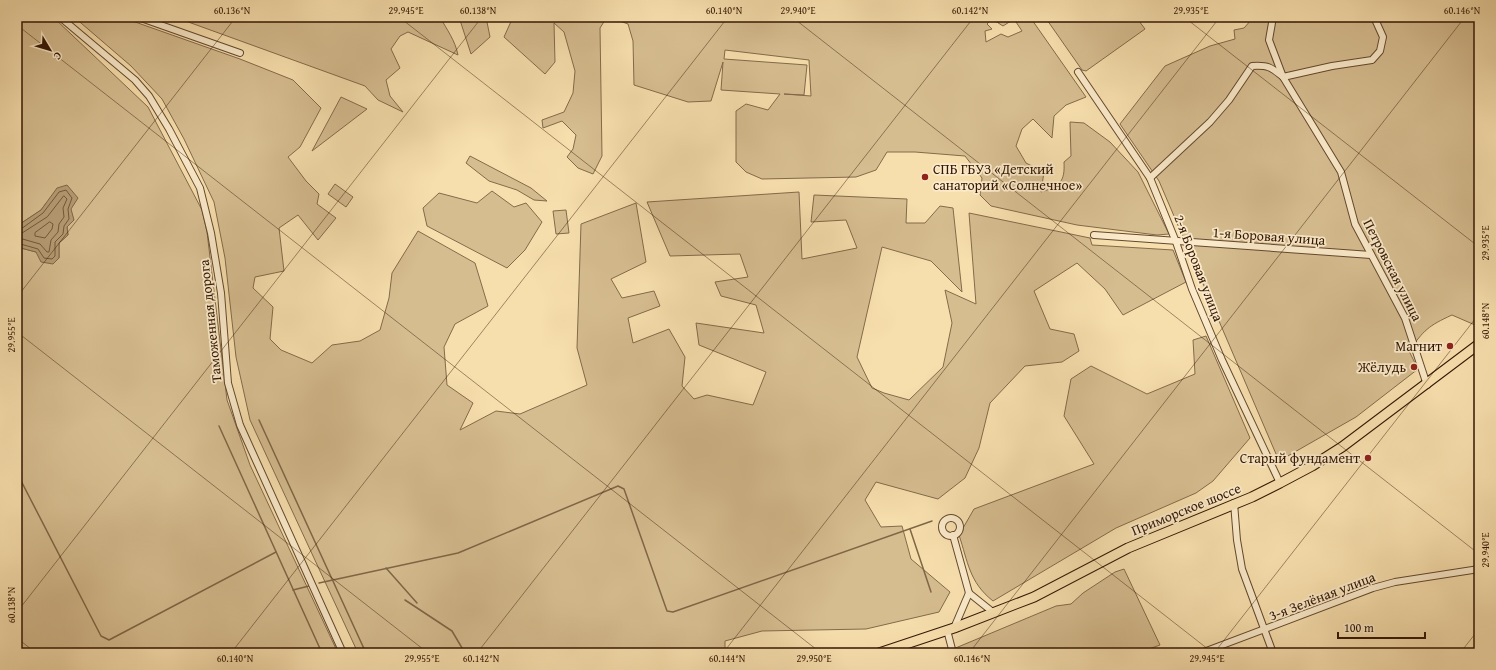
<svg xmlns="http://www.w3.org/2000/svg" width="1496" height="670" viewBox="0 0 1496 670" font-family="'Gentium Book Plus',serif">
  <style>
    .green { fill: #d6bd90; stroke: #846a4a; fill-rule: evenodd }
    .water { fill: #b49b73; stroke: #806646 }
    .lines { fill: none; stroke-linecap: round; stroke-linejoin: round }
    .shore { stroke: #74583b; stroke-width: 1 }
    .stream { stroke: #806646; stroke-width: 1.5 }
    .street-casing { stroke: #64482e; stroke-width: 8 }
    .primary-casing { stroke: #331603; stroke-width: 11 }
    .street { stroke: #faeaca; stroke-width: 6 }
    .primary { stroke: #f7dfad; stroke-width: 9 }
    .ticks { fill: none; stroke: #331603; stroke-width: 1; stroke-opacity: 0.45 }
    .poi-dot { fill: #8f2418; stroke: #faeaca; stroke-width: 1.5 }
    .labels { text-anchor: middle; stroke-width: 3.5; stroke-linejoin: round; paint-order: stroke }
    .poi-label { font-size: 14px; fill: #331603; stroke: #faeaca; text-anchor: end }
    .street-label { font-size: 14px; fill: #331603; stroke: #faeaca }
    .neatline { fill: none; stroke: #331603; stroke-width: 1.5 }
    .ticks-label { font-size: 10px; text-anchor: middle; fill: #331603 }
  </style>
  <rect width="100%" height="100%" fill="#f7dfad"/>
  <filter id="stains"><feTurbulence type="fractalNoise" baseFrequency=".005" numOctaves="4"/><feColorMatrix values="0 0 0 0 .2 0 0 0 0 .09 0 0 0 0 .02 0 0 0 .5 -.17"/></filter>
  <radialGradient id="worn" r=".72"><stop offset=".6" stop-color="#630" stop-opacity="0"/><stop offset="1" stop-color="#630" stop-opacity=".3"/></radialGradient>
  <!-- green -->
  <g class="green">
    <polygon points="17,17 53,17 148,107 202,210 207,232 227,400 250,465 338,653 17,653 17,247 59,258 59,243 68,235 67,227 74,220 47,202 41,210 17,226"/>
    <polygon points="74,17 121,17 240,59 293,80 321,108 300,147 288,157 306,181 319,194 317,204 336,218 318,240 298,215 279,228 284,271 255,277 253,288 273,307 270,339 281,350 312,363 332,345 360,341 380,330 389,298 392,273 418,231 475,263 488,306 455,324 444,347 447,385 473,403 460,430 496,411 520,414 587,385 577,348 581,224 636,203 646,262 611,279 622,298 654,291 660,306 628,318 633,343 669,329 685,357 682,386 694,399 707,395 753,405 766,372 699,345 696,323 764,333 756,305 721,296 715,282 748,277 740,254 670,256 647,202 799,192 802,259 857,248 846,220 811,222 814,195 907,199 906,223 925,223 940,206 953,208 962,292 931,261 882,247 857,357 872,388 884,393 909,400 943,367 952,323 945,290 976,304 969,213 1090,238 1092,245 1173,250 1186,282 1123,315 1105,289 1077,263 1034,291 1050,329 1074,334 1079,351 1062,362 1025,366 990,403 979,448 965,478 938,499 876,482 865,500 881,527 902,526 911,559 950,592 939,612 866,629 762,631 725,641 725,653 358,653 250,420 236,357 225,258 214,202 184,139 162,99 131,66"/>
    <path d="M155,17H440C447,30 455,40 458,55L408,32L400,36L391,49L400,68L386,80L390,96L403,112L378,100L365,86L180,19Z"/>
    <polygon points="459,17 486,17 490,37 471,54"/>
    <polygon points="513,17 607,17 600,28 602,156 593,174 578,168 567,157 573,149 576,135 562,121 543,128 542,120 564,112 573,93 575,71 564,32 554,23 555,62 545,74 504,37"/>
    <path d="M609,17H955L957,20L958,17H1030L1086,97L1066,105L1054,116L1052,138L1033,119L1022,129L1016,146L1026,163L1044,172L1041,192C1060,186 1065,182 1064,162L1071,156L1070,122L1084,123L1110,142L1138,172L1169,234L1157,235L1077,225L991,206L980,195L982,178L965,156L915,152H887L876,170L856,177L762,179L746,172L736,162V111L746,104L768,110L780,94L721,90L723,62L711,101L688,102L634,85L633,41L628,24ZM992,19L1003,26L1014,19L1022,31L1008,37L1001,34L986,42L985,31L992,29L987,24ZM725,50L809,60L811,96L784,94L804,95L807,65L724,59Z"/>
    <polygon points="1045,17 1136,17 1145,29 1086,71 1082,70"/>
    <path d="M1267,17H1479V322L1475,325L1452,315C1428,326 1424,330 1409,351L1418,369L1356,417L1279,461L1159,181L1120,124L1165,66L1210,46L1235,39L1234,30L1244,28L1252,19L1267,20Z"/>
    <polygon points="341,97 367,109 312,151"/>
    <polygon points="470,156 531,188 547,201 534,200 517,190 489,181 466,163"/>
    <polygon points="335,184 353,197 346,207 328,194"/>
    <polygon points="492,191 514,207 526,203 542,222 525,250 507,268 427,226 423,208 439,193 477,203"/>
    <polygon points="566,210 569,233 556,234 553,211"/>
    <path d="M1206,336L1250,438L1213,481L1196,493L1116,528L993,601C969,582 968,562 959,535L974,509L1094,464L1064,416L1071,379L1091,366L1147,394L1195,374L1193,340Z"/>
    <polygon points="1124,569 1160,645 1138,653 938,653 946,652 1056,606 1071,604 1083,593 1115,572"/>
  </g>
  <!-- water -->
  <polygon class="water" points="67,185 78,198 71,209 74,220 67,227 68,235 59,243 59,258 53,264 41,262 36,252 17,247 17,226 41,210 57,188"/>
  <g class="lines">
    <!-- shore -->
    <g class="shore">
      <polygon points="64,196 67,199 63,208 64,217 59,224 58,232 51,240 49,252 47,252 40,244 19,238 19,235 47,217"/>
      <polygon points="50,222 53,224 52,229 45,238 35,236 35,233"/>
      <polyline points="17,230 21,229 43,213 59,192 66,190 72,198 68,209 69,219 64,226 63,234 55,242 55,256 52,259 44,258 38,249 17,243"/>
    </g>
    <!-- stream -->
    <g class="stream">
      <polyline points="259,420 366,653"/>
      <polyline points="219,426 322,653"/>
      <polyline points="17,473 101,636 109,640 276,552"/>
      <polyline points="910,529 931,592"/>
      <polyline points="386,568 417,603"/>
      <polyline points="319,583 458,553 618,486 624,489 667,611 673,612 932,521"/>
      <polyline points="293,590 309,586"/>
      <polyline points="405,600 452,631 465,653"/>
    </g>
    <defs>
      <g id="street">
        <polyline points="60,17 135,80 149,96 169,129 200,188 211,233 221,293 228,383 240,425 343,653"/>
        <polyline points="138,17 240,53"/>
        <polyline points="1273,17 1269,40 1283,77 1341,172 1355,224 1405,318 1427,385"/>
        <polyline points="1078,72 1150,178 1176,242 1192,289 1222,360 1280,483"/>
        <path d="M1150,178L1210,122L1229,100L1252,66C1268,65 1271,67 1283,77L1332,66L1372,60L1380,51L1383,37L1374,17"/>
        <polyline points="1094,235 1371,255"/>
        <polyline points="1234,503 1237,540 1242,569 1273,653"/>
        <circle cx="951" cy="527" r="9"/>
        <polyline points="953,535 969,593 994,613"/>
        <polyline points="954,628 969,593"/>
        <polyline points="947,630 953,653"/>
        <polyline points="1201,653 1373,588 1395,582 1479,569"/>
      </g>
      <polyline id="primary" points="879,653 954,628 1034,597 1128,548 1252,497 1280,483 1312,466 1342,447 1479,344"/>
    </defs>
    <!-- street casing -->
    <use href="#street" class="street-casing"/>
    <!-- primary casing -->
    <use href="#primary" class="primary-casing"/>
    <!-- street -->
    <use href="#street" class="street"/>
    <!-- primary -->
    <use href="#primary" class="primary"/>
  </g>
  <!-- ticks -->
  <path class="ticks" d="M399,17L1213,653M792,17L1479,554M1184,17L1479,247M17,25L821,653M17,297L236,17M17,332L428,653M17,612L482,17M17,638L36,653M231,653L728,17M477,653L974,17M723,653L1220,17M969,653L1465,17M1214,653L1479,314M1460,653L1479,629"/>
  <!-- markers -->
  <g class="poi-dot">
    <circle cx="925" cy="177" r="4"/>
    <circle cx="1450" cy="346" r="4"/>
    <circle cx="1414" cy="367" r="4"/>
    <circle cx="1368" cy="458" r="4"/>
  </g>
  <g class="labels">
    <!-- poi labels -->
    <g class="poi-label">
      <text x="933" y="174" text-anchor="start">СПБ ГБУЗ «Детский<tspan x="933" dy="16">санаторий «Солнечное»</tspan></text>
      <text x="1442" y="351">Магнит</text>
      <text x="1406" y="372">Жёлудь</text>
      <text x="1360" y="463">Старый фундамент</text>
    </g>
    <!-- street labels -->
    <g class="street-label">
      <text transform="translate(1269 236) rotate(4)" y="5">1-я Боровая улица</text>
      <text transform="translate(1199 268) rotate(69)" y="5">2-я Боровая улица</text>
      <text transform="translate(1393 270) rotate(63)" y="5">Петровская улица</text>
      <text transform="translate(210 321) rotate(-96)" y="5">Таможенная дорога</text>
      <text transform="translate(1186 509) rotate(-22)" y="5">Приморское шоссе</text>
      <text transform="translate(1322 596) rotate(-21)" y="5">3-я Зелёная улица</text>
    </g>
  </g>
  <!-- margin -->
  <rect width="1496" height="670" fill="none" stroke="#f7dfad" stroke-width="44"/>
  <!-- north arrow -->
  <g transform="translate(50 50) rotate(128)" stroke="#faeaca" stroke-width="3" paint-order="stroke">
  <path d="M0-3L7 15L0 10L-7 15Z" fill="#331603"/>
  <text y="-6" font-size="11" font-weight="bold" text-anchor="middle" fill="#331603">С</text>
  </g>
  <!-- scale -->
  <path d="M1338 632v6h87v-6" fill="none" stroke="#331603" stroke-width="2"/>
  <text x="1344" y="632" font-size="12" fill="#331603" stroke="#faeaca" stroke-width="3" paint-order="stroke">100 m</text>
  <rect x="22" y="22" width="1452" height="626" class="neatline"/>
  <g class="ticks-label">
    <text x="232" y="14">60.136°N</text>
    <text x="406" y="14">29.945°E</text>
    <text x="478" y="14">60.138°N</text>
    <text x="724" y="14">60.140°N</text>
    <text x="798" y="14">29.940°E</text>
    <text x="970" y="14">60.142°N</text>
    <text x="1191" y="14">29.935°E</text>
    <text x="1462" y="14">60.146°N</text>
    <text transform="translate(1485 243) rotate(-90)" y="4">29.935°E</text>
    <text transform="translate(1485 321) rotate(-90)" y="4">60.148°N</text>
    <text transform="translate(11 335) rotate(-90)" y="4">29.955°E</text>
    <text transform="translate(1485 550) rotate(-90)" y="4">29.940°E</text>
    <text transform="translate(11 605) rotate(-90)" y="4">60.138°N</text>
    <text x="235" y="662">60.140°N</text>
    <text x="422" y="662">29.955°E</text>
    <text x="481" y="662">60.142°N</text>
    <text x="727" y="662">60.144°N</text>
    <text x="814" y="662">29.950°E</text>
    <text x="972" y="662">60.146°N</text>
    <text x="1207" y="662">29.945°E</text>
  </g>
  <rect width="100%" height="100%" filter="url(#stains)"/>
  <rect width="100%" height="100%" fill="url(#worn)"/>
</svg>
